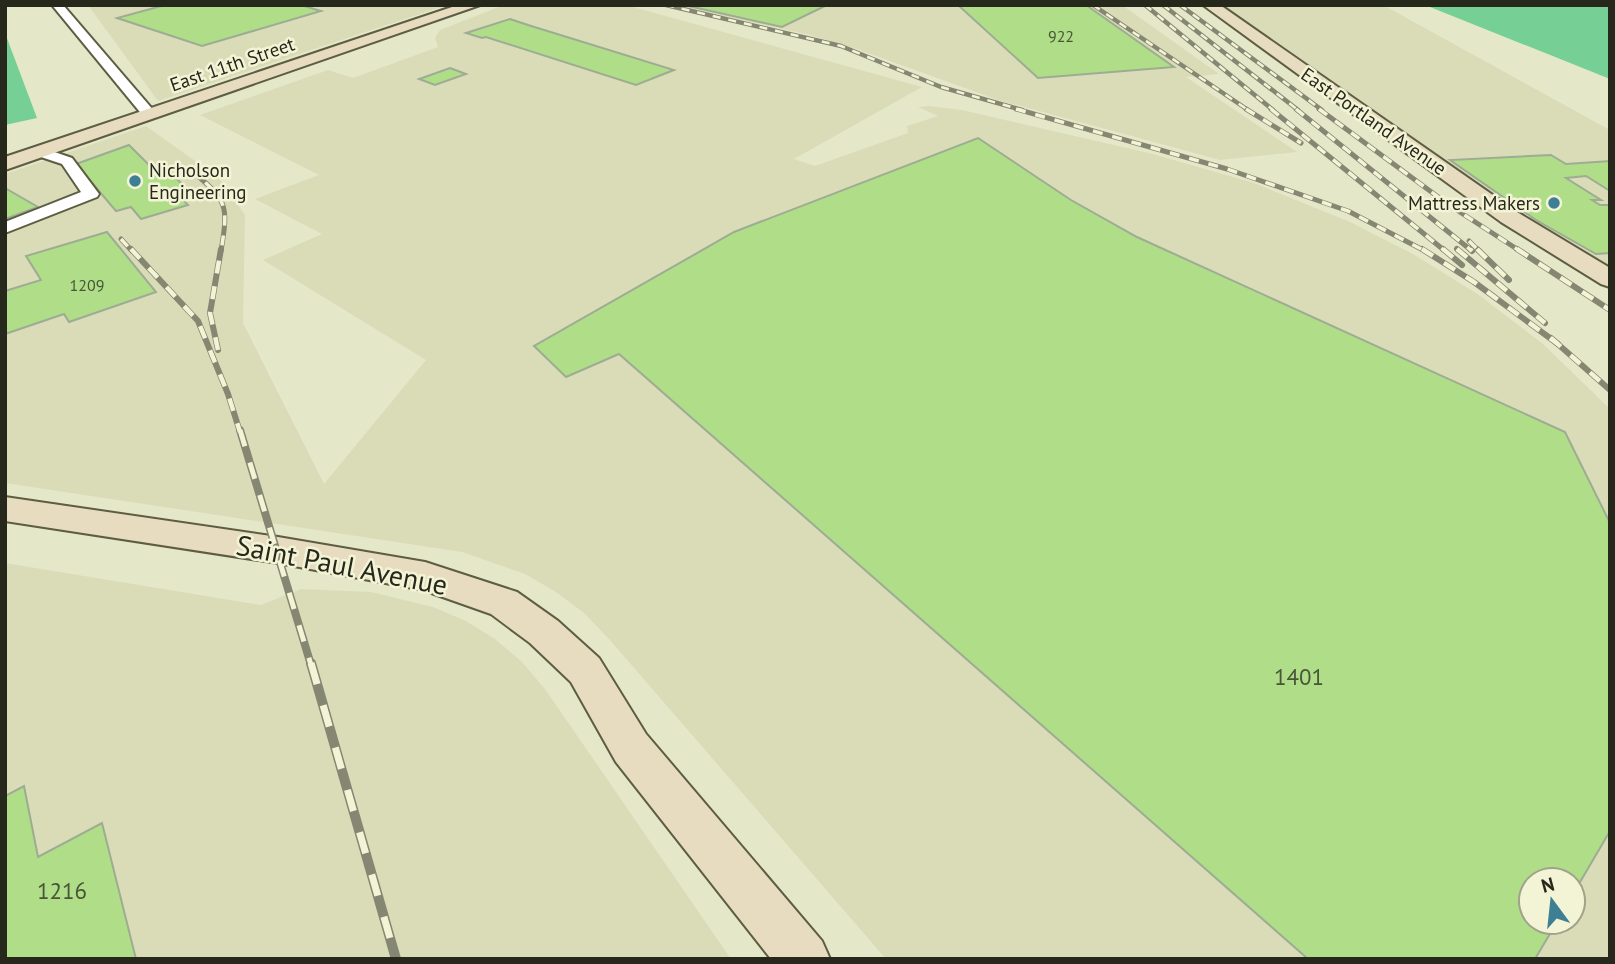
<svg xmlns="http://www.w3.org/2000/svg" width="1615" height="964" viewBox="0 0 1615 964" font-family="'PT Sans',sans-serif">
  <style>
    .built { fill: #dadcb8; fill-rule: evenodd }
    .water { fill: #76d095 }
    .building { fill: #afdd88; stroke: #9eac93; stroke-width: 2 }
    .lines { fill: none; stroke-linecap: round; stroke-linejoin: round }
    .street-casing { stroke: #5c5d43; stroke-width: 4 }
    .secondary-casing { stroke: #5c5d43; stroke-width: 4 }
    .street { fill: #fff; fill-rule: evenodd }
    .secondary { fill: #e7dcbf; fill-rule: evenodd }
    .rail-far4-casing { stroke: #858772; stroke-width: 4.5 }
    .rail-far3-casing { stroke: #858772; stroke-width: 5 }
    .rail-far2-casing { stroke: #858772; stroke-width: 6 }
    .rail-far1-casing { stroke: #858772; stroke-width: 8 }
    .rail-casing { stroke: #858772; stroke-width: 10 }
    .rail-far4 { stroke: #f3f4d6; stroke-width: 2.5; stroke-dasharray: 8; stroke-linecap: butt }
    .rail-far3 { stroke: #f3f4d6; stroke-width: 3.5; stroke-dasharray: 10; stroke-linecap: butt }
    .rail-far2 { stroke: #f3f4d6; stroke-width: 4.5; stroke-dasharray: 13; stroke-linecap: butt }
    .rail-far1 { stroke: #f3f4d6; stroke-width: 5; stroke-dasharray: 17; stroke-linecap: butt }
    .rail { stroke: #f3f4d6; stroke-width: 7; stroke-dasharray: 22; stroke-linecap: butt }
    .poi-dot { fill: #3f7f93; stroke: #f3f4d6; stroke-width: 2.5 }
    .labels { text-anchor: middle; stroke-width: 5; stroke-linejoin: round; paint-order: stroke }
    .far-number-label { font-size: 16px; fill: #495537 }
    .far-street-label { font-size: 19px; fill: #27281c; stroke: #f3f4d6 }
    .far-poi-label { font-size: 19px; fill: #27281c; stroke: #f3f4d6; text-anchor: start }
    .near-number-label { font-size: 23px; fill: #495537 }
    .near-street-label { font-size: 28px; fill: #27281c; stroke: #f3f4d6 }
  </style>
  <rect width="100%" height="100%" fill="#e5e7c9"/>
  <!-- built -->
  <g class="built">
    <polygon points="88,5 447,5 158,101"/>
    <path d="M504,5H626L922,87L794,159L815,166L908,133L907,126L938,116L918,107L930,106L962,110L1153,154L1254,183L1350,222L1413,254L1479,295L1543,344L1610,409V959H886L609,639L584,613L556,592L525,574L462,552L5,483V174L146,126L219,178L245,215L243,323L324,484L426,360L263,260L322,234L255,199L319,175L200,115L328,70L353,78L438,47L435,38L440,30ZM1531,880H1573V922H1531Z"/>
    <polygon points="670,5 1122,5 1219,74 1186,77 1297,152 1220,160 998,100 854,48 806,34"/>
    <polygon points="1220,5 1383,5 1610,130 1610,267 1488,193"/>
    <polygon points="5,563 261,605 301,589 371,592 433,607 466,621 495,639 522,662 545,689 731,959 5,959"/>
  </g>
  <!-- water -->
  <g class="water">
    <polygon points="1425,5 1610,5 1610,79"/>
    <polygon points="5,33 37,118 5,125"/>
  </g>
  <!-- building -->
  <g class="building">
    <polygon points="165,5 301,5 321,11 202,46 117,18"/>
    <polygon points="684,5 827,5 782,27"/>
    <polygon points="958,5 1086,5 1174,67 1038,78"/>
    <polygon points="510,19 528,25 674,70 636,85 486,37 482,38 466,33"/>
    <polygon points="450,68 466,74 435,85 419,79"/>
    <polygon points="978,138 1071,200 1137,237 1565,432 1610,523 1610,831 1573,894 1573,880 1531,880 1531,922 1557,922 1535,959 1308,959 619,354 566,377 534,346 734,232"/>
    <polygon points="129,145 160,176 171,173 185,187 174,190 188,205 141,219 131,207 116,211 76,164"/>
    <polygon points="1551,155 1566,164 1610,161 1610,191 1586,176 1566,178 1601,200 1592,200 1600,205 1610,205 1610,253 1596,254 1536,220 1450,160"/>
    <polygon points="5,188 38,207 5,219"/>
    <polygon points="107,232 156,292 69,322 64,314 5,334 5,291 41,280 26,256"/>
    <polygon points="24,786 38,857 102,823 136,959 5,959 5,796"/>
  </g>
  <g class="lines">
    <defs>
      <g id="street">
        <polygon points="52,5 63,5 154,111 154,117 144,117"/>
        <polygon points="40,147 72,158 99,194 97,197 5,233 5,222 81,192 62,164 35,155 32,152"/>
      </g>
      <g id="secondary">
        <polygon points="458,5 480,5 5,170 5,157"/>
        <polygon points="1203,5 1220,5 1517,212 1610,268 1610,287 1601,284 1501,222"/>
        <polygon points="5,497 278,537 425,562 517,592 558,621 599,658 646,734 822,941 830,959 771,959 616,762 571,682 530,643 491,614 423,590 278,563 5,521"/>
      </g>
    </defs>
    <!-- street casing -->
    <use href="#street" class="street-casing"/>
    <!-- secondary casing -->
    <use href="#secondary" class="secondary-casing"/>
    <!-- street -->
    <use href="#street" class="street"/>
    <!-- secondary -->
    <use href="#secondary" class="secondary"/>
    <defs>
      <g id="rail-far4">
        <polyline points="666,5 841,46 941,87 1022,110"/>
        <polyline points="1093,5 1248,110"/>
        <polyline points="1145,5 1273,110"/>
        <polyline points="1163,5 1298,110"/>
        <polyline points="1180,5 1322,110"/>
      </g>
      <g id="rail-far3">
        <polyline points="1016,109 1227,169 1348,211 1425,251"/>
        <polyline points="1246,109 1301,143"/>
        <polyline points="1271,109 1445,251"/>
        <polyline points="1296,109 1472,251"/>
        <polyline points="1319,109 1449,205 1520,251"/>
        <path d="M190,169C227,201 229,203 221,251"/>
        <polyline points="121,239 132,251"/>
        <polyline points="1469,241 1479,251"/>
        <polyline points="1457,249 1459,251"/>
      </g>
      <g id="rail-far2">
        <polyline points="131,249 198,321 228,394 240,432"/>
        <polyline points="1422,249 1474,282 1558,344"/>
        <polyline points="1443,249 1462,265"/>
        <polyline points="1457,249 1545,323"/>
        <polyline points="1470,249 1472,251"/>
        <polyline points="1477,249 1509,280"/>
        <polyline points="1517,249 1610,310"/>
        <polyline points="1551,338 1610,390"/>
        <polyline points="218,350 210,313 221,249"/>
      </g>
      <polyline id="rail-far1" points="240,430 311,665"/>
      <polyline id="rail" points="311,663 396,959"/>
    </defs>
    <!-- rail-far4 casing -->
    <use href="#rail-far4" class="rail-far4-casing"/>
    <!-- rail-far3 casing -->
    <use href="#rail-far3" class="rail-far3-casing"/>
    <!-- rail-far2 casing -->
    <use href="#rail-far2" class="rail-far2-casing"/>
    <!-- rail-far1 casing -->
    <use href="#rail-far1" class="rail-far1-casing"/>
    <!-- rail casing -->
    <use href="#rail" class="rail-casing"/>
    <!-- rail-far4 -->
    <use href="#rail-far4" class="rail-far4"/>
    <!-- rail-far3 -->
    <use href="#rail-far3" class="rail-far3"/>
    <!-- rail-far2 -->
    <use href="#rail-far2" class="rail-far2"/>
    <!-- rail-far1 -->
    <use href="#rail-far1" class="rail-far1"/>
    <!-- rail -->
    <use href="#rail" class="rail"/>
  </g>
  <!-- markers -->
  <g class="poi-dot">
    <circle cx="135" cy="181" r="7"/>
    <circle cx="1554" cy="203" r="7"/>
  </g>
  <g class="labels">
    <!-- far-number labels -->
    <g class="far-number-label">
      <text x="1061" y="42">922</text>
      <text x="87" y="291">1209</text>
    </g>
    <!-- far-street labels -->
    <g class="far-street-label">
      <text transform="translate(232 64) rotate(-19)" y="7">East 11th Street</text>
      <text transform="translate(1374 121) rotate(35)" y="7">East Portland Avenue</text>
    </g>
    <!-- far-poi labels -->
    <g class="far-poi-label">
      <text x="149" y="177">Nicholson<tspan x="149" dy="22">Engineering</tspan></text>
      <text x="1540" y="210" text-anchor="end">Mattress Makers</text>
    </g>
    <!-- near-number labels -->
    <g class="near-number-label">
      <text x="1299" y="685">1401</text>
      <text x="62" y="899">1216</text>
    </g>
    <!-- near-street labels -->
    <g class="near-street-label">
      <text transform="translate(342 565) rotate(11)" y="10">Saint Paul Avenue</text>
    </g>
  </g>
  <!-- border -->
  <rect width="1615" height="964" fill="none" stroke="#27281c" stroke-width="14"/>
  <!-- north arrow -->
  <g transform="translate(1552 901) rotate(345)"><circle r="33" fill="#f3f4d6" stroke="#a1a28c" stroke-width="2"/>
  <path d="M0-5L12 26L0 18L-12 26Z" fill="#3f7f93"/>
  <text y="-10" font-size="19" font-weight="bold" text-anchor="middle" fill="#27281c">N</text>
  </g>
</svg>
